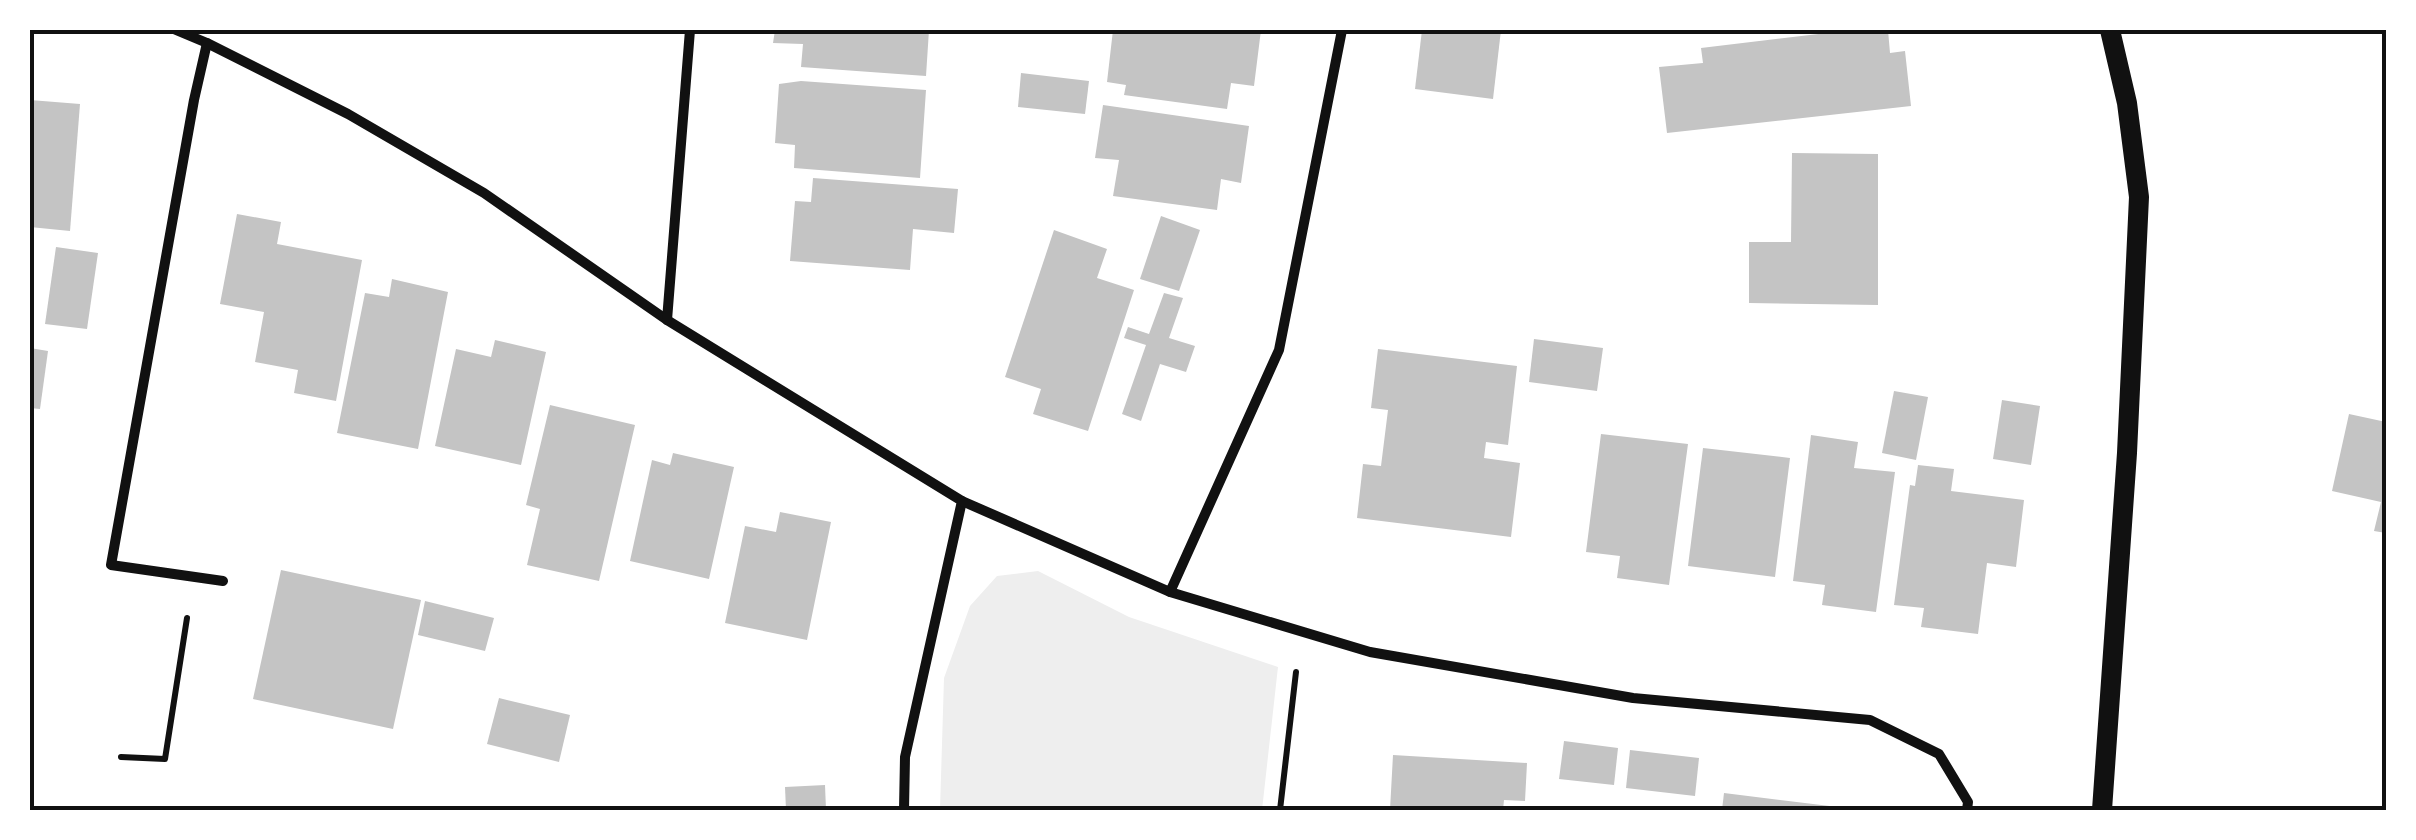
<svg xmlns="http://www.w3.org/2000/svg" width="2416" height="840" viewBox="0 0 2416 840" font-family="'Playfair Display',serif">
  <style>
    .green { fill: #eee }
    .building { fill: #c4c4c4 }
    .lines { fill: none; stroke-linecap: round; stroke-linejoin: round }
    .path { stroke: #111; stroke-width: 6 }
    .minor { stroke: #111; stroke-width: 10 }
    .secondary { stroke: #111; stroke-width: 20 }
    .neatline { fill: none; stroke: #111; stroke-width: 4 }
  </style>
  <rect width="100%" height="100%" fill="#fff"/>
  <!-- green -->
  <polygon class="green" points="1038,571 1129,617 1278,667 1262,810 940,810 944,678 970,606 997,576"/>
  <!-- building -->
  <g class="building">
    <polygon points="775,30 929,30 926,76 801,67 803,44 773,43"/>
    <polygon points="1113,30 1261,30 1254,86 1231,83 1227,109 1124,95 1126,85 1107,82"/>
    <polygon points="1422,30 1501,30 1493,99 1415,89"/>
    <polygon points="1827,30 1888,30 1890,53 1905,51 1911,106 1667,133 1659,67 1703,63 1701,48 1827,33"/>
    <polygon points="1021,73 1089,81 1085,114 1018,107"/>
    <polygon points="801,81 926,90 920,178 794,168 795,145 775,143 779,84"/>
    <polygon points="30,100 80,104 70,231 30,227"/>
    <polygon points="1103,105 1249,126 1241,183 1221,179 1217,210 1113,196 1119,160 1095,158"/>
    <polygon points="1792,153 1878,154 1878,305 1749,303 1749,242 1791,242"/>
    <polygon points="813,178 958,189 954,233 913,229 910,270 790,261 795,201 811,202"/>
    <polygon points="237,214 281,222 277,244 362,260 336,401 294,393 298,370 255,362 264,312 220,304"/>
    <polygon points="1161,216 1200,230 1179,291 1140,279"/>
    <polygon points="1054,230 1107,249 1097,278 1134,290 1088,431 1033,414 1041,389 1005,377"/>
    <polygon points="56,247 98,253 87,329 45,324"/>
    <polygon points="392,279 448,292 418,449 337,433 365,293 389,297"/>
    <polygon points="1164,293 1183,298 1169,338 1195,346 1186,372 1160,364 1141,421 1122,414 1146,345 1124,338 1128,327 1149,334"/>
    <polygon points="1534,339 1603,348 1597,391 1529,382"/>
    <polygon points="495,340 546,352 521,465 435,446 456,349 491,357"/>
    <polygon points="30,348 48,351 40,409 30,408"/>
    <polygon points="1378,349 1517,366 1508,445 1486,442 1484,458 1520,463 1511,537 1357,518 1363,464 1381,466 1388,410 1371,408"/>
    <polygon points="1894,391 1928,397 1916,460 1882,453"/>
    <polygon points="2002,400 2040,406 2031,465 1993,459"/>
    <polygon points="550,405 635,425 599,581 527,565 540,509 526,505"/>
    <polygon points="2349,414 2386,422 2386,533 2374,531 2381,502 2332,491"/>
    <polygon points="1601,434 1688,444 1669,585 1617,578 1620,556 1586,552"/>
    <polygon points="1811,435 1858,442 1854,468 1895,472 1876,612 1822,605 1825,585 1793,581"/>
    <polygon points="1703,448 1790,458 1775,577 1688,566"/>
    <polygon points="673,453 734,467 709,579 630,561 652,460 670,465"/>
    <polygon points="1918,465 1954,469 1951,491 2024,500 2016,567 1987,563 1978,634 1921,627 1924,608 1894,605 1910,485 1915,486"/>
    <polygon points="780,512 831,522 807,640 725,623 745,526 776,532"/>
    <polygon points="281,570 421,600 393,729 253,699"/>
    <polygon points="425,601 494,618 485,651 418,635"/>
    <polygon points="499,698 570,715 559,762 487,744"/>
    <polygon points="1564,741 1618,748 1614,785 1559,779"/>
    <polygon points="1630,750 1699,758 1695,796 1626,788"/>
    <polygon points="1393,755 1527,763 1525,801 1504,800 1503,810 1390,810"/>
    <polygon points="825,785 826,810 786,810 785,787"/>
    <polygon points="1724,793 1846,808 1846,810 1722,810"/>
  </g>
  <g class="lines">
    <!-- path -->
    <g class="path">
      <polyline points="121,757 165,759 187,618"/>
      <polyline points="1280,810 1296,672"/>
    </g>
    <!-- minor -->
    <g class="minor">
      <polyline points="176,30 207,43 348,114 484,193 667,320 962,501 905,757 904,810"/>
      <polyline points="207,43 194,100 111,565 223,581"/>
      <polyline points="667,320 690,30"/>
      <polyline points="962,501 1170,592 1279,350 1342,30"/>
      <polyline points="1170,592 1370,652 1633,698 1870,720 1939,754 1968,802 1967,810"/>
    </g>
    <!-- secondary -->
    <polyline class="secondary" points="2102,810 2127,453 2139,197 2127,103 2110,30"/>
  </g>
  <!-- border -->
  <rect width="2416" height="840" fill="none" stroke="#ffffff" stroke-width="65"/>
  <rect x="32" y="32" width="2352" height="776" class="neatline"/>
</svg>
